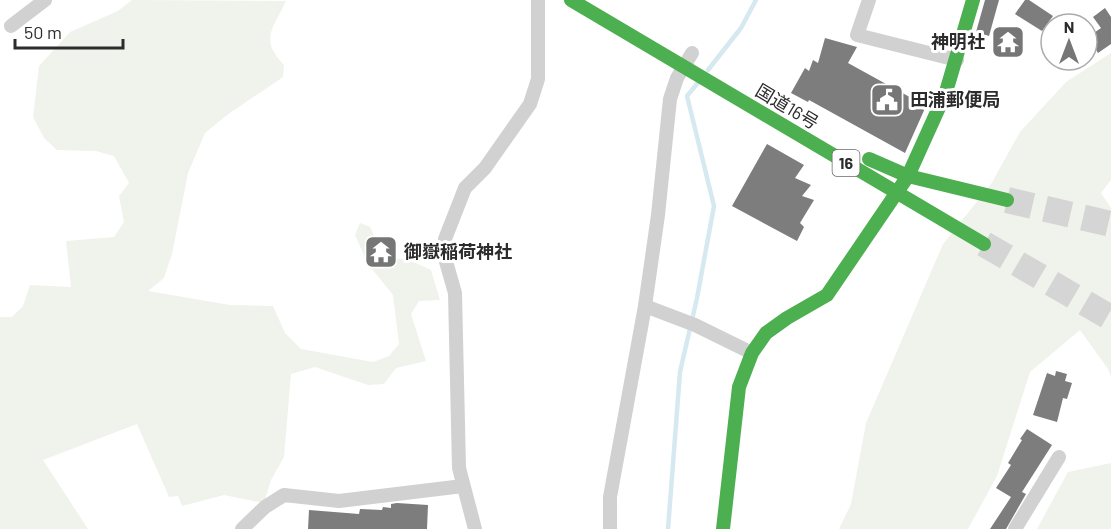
<svg xmlns="http://www.w3.org/2000/svg" width="1111" height="529" viewBox="0 0 1111 529" font-family="Barlow,'Noto Sans JP',sans-serif">
  <style>
    .green { fill: #f0f3eb }
    .lines { fill: none; stroke-linecap: round; stroke-linejoin: round }
    .stream { stroke: #d7e9f0; stroke-width: 4.5 }
    .building { fill: #7d7d7d }
    .highway-tunnel { stroke: #d5d5d5; stroke-width: 26; stroke-dasharray: 26 13; stroke-linecap: butt }
    .street { stroke: #d1d1d1; stroke-width: 14 }
    .fast { stroke: #4caf50; stroke-width: 14 }
    .labels { text-anchor: middle; stroke-width: 6; stroke-linejoin: round; paint-order: stroke }
    .shield { fill: #fff; stroke: #6b6b6b; stroke-width: 1.5 }
    .shield-label { font-size: 16px; font-weight: bold; fill: #2c2c2c }
    .poi-label { font-size: 18px; font-weight: bold; fill: #2c2c2c; stroke: #fff; text-anchor: start }
    .street-label { font-size: 18px; fill: #2c2c2c; stroke: #fff }
  </style>
  <rect width="100%" height="100%" fill="#fff"/>
  <!-- green -->
  <g class="green">
    <path d="M132,0L286,1C273,29 259,39 284,65L283,77L227,115L205,133L188,173L172,254L164,278L148,291L230,305L273,306L285,333L301,349L373,362L389,356L399,344L393,295L368,264L355,235L360,223L370,227L384,257L409,260L431,270L440,300L419,301L411,314L426,361L396,368L384,384L368,385L315,367L291,374L284,457L271,480L264,503L224,495L182,506L178,496L169,497L137,424L43,460L88,529H0V317H12L23,306L30,285L71,287L66,241L114,237L124,222L119,196L129,183L114,156L96,151L57,150L44,138L33,117L39,66L70,32L118,11Z"/>
    <polygon points="1111,53 1111,180 1101,193 1111,208 1111,377 1108,369 1080,330 1030,372 997,476 968,529 839,529 851,504 866,423 943,244 991,184 1020,132 1066,82"/>
    <polygon points="1111,463 1111,529 1037,529 1068,472"/>
  </g>
  <g class="lines">
    <!-- stream -->
    <g class="stream">
      <polyline points="708,70 741,28 756,0"/>
      <polyline points="668,529 680,372 697,298 714,206 687,96 697,84"/>
    </g>
  </g>
  <!-- building -->
  <g class="building">
    <polygon points="985,0 999,0 989,36 976,32"/>
    <polygon points="1025,0 1029,0 1053,16 1042,31 1015,14"/>
    <polygon points="1105,8 1111,17 1111,44 1098,53 1088,37 1101,28 1093,17"/>
    <polygon points="825,38 857,47 848,63 926,106 905,153 809,100 808,102 791,93 805,68 809,71 813,60 818,63"/>
    <polygon points="767,144 804,165 795,178 811,185 802,196 814,200 800,223 804,227 797,241 732,206"/>
    <polygon points="1056,371 1067,374 1065,381 1072,383 1067,399 1063,398 1057,422 1033,415 1047,373 1055,376"/>
    <polygon points="1027,429 1052,445 1022,492 1026,494 1006,529 990,529 1011,497 996,488 1011,465 1008,463 1022,440 1020,439"/>
    <polygon points="397,503 428,505 427,529 308,529 309,510 359,514 360,509 382,510 383,507 391,508 391,504"/>
  </g>
  <g class="lines">
    <!-- highway-tunnel -->
    <g class="highway-tunnel">
      <polyline points="1007,200 1111,224"/>
      <polyline points="984,244 1111,318"/>
    </g>
    <!-- street -->
    <g class="street">
      <polyline points="869,0 857,35 957,60"/>
      <polyline points="11,26 45,0"/>
      <polyline points="645,306 695,325 752,353"/>
      <polyline points="242,529 265,507 284,495 339,501 463,486"/>
      <polyline points="475,529 459,468 455,293 445,258 445,239 465,188 485,168 530,104 538,79 538,0"/>
      <polyline points="610,529 610,497 645,306 658,215 670,99 677,78 692,53"/>
      <polyline points="1015,529 1059,457"/>
    </g>
    <!-- fast -->
    <g class="fast">
      <polyline points="571,0 984,244"/>
      <polyline points="869,159 908,176 1007,200"/>
      <polyline points="723,529 739,387 752,353 766,333 787,318 827,295 908,176 946,92 973,0"/>
    </g>
  </g>
  <!-- icons -->
  <defs>
    <symbol id="temple-square" viewBox="-11 -11 22 22"><rect x="-9" y="-9" width="18" height="18" rx="4" fill="#767676" stroke="#fff"/><path d="M0-6L5-2H3V0L6.5 2.5H4V6H1.5V3h-3V6H-4V2.5H-6.5L-3 0V-2H-5Z" fill="#fff"/></symbol>
    <symbol id="civic-square" viewBox="-11 -11 22 22"><rect x="-9" y="-9" width="18" height="18" rx="4" fill="#767676" stroke="#fff"/><path d="M-.6-6.5H3V-4.5H.6V-3L4-1V1h2V6H-6V1h2V-1L-.6-3ZM-1.2 2.5V6h2.4V2.5Z" fill="#fff"/></symbol>
  </defs>
  <g fill-rule="evenodd">
    <use href="#temple-square" x="989" y="23" width="38" height="38"/>
    <use href="#civic-square" x="868" y="81" width="38" height="38"/>
    <use href="#temple-square" x="362" y="233" width="38" height="38"/>
  </g>
  <g class="labels">
    <!-- shield labels -->
    <rect class="shield" x="832.5" y="150" width="27" height="26" rx="4.5"/>
    <g class="shield-label">
      <text x="846" y="169">16</text>
    </g>
    <!-- poi labels -->
    <g class="poi-label">
      <text x="985" y="48" text-anchor="end">神明社</text>
      <text x="910" y="106">田浦郵便局</text>
      <text x="404" y="258">御嶽稲荷神社</text>
    </g>
    <!-- street labels -->
    <g class="street-label">
      <text transform="translate(787 107) rotate(31)" y="6">国道16号</text>
    </g>
  </g>
  <!-- north arrow -->
  <g transform="translate(1069 42)"><circle r="28" fill="#ffffff" stroke="#ababab" stroke-width="1.5"/>
  <path d="M0-4.5L10 22L0 15L-10 22Z" fill="#767676"/>
  <text y="-9" font-size="16" font-weight="bold" text-anchor="middle" fill="#2c2c2c">N</text>
  </g>
  <!-- scale -->
  <path d="M15 39v9h108v-9" fill="none" stroke="#2c2c2c" stroke-width="3"/>
  <text x="24" y="39" font-size="18" fill="#2c2c2c" stroke="#ffffff" stroke-width="4.5" paint-order="stroke">50 m</text>
</svg>
